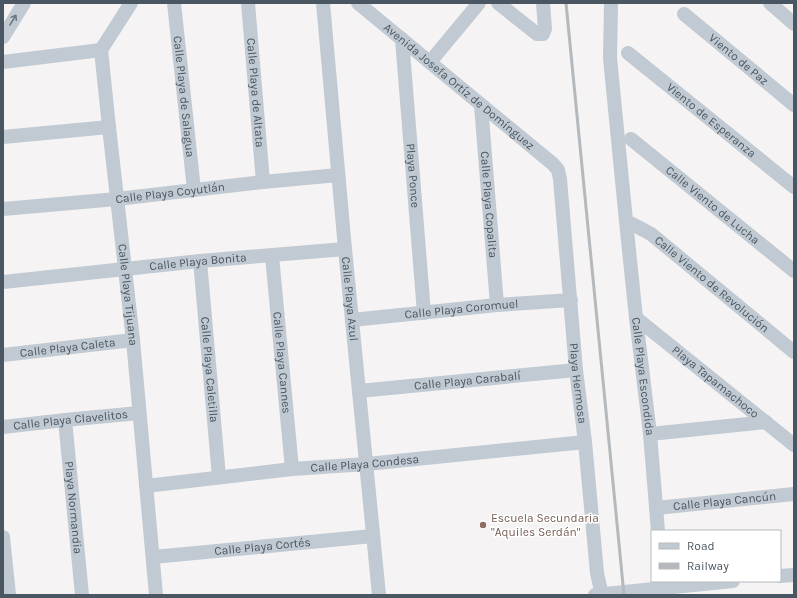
<svg xmlns="http://www.w3.org/2000/svg" width="797" height="598" viewBox="0 0 797 598" font-family="Karla,sans-serif">
  <style>
    .lines { fill: none; stroke-linecap: round; stroke-linejoin: round }
    .minor { stroke: #c1cad2; stroke-width: 14 }
    .rail { stroke: #b5b8bd; stroke-width: 3 }
    .oneway { stroke: #6e7983 }
    .education-dot { fill: #8d6e63; stroke: #fff; stroke-width: 1.5 }
    .labels { text-anchor: middle; stroke-width: 3; stroke-linejoin: round; paint-order: stroke }
    .street-label { font-size: 12px; fill: #4a5661; stroke: #fff }
    .education-label { font-size: 12px; fill: #785e54; stroke: #fff; text-anchor: start }
  </style>
  <rect width="100%" height="100%" fill="#f5f3f3"/>
  <g class="lines">
    <!-- minor -->
    <g class="minor">
      <path id="s1" d="M131,3L101,50L109,127L133,340L156,595"/>
      <path id="s2" d="M174,3L194,190"/>
      <path id="s3" d="M248,3L263,182"/>
      <path id="s4" d="M323,3L345,249L379,595"/>
      <path id="s5" d="M358,3L553,164L558,170L560,179L576,370L585,442L597,573L602,595"/>
      <polyline points="498,3 537,34 543,34 545,29 543,3"/>
      <path id="s6" d="M611,3L610,58L626,221L636,318L650,434L658,531"/>
      <polyline points="770,3 794,24"/>
      <path id="s7" d="M684,14L794,105"/>
      <polyline points="3,37 24,3"/>
      <path id="s8" d="M402,39L424,313"/>
      <path id="s9" d="M628,53L794,187"/>
      <polyline points="3,62 101,50"/>
      <polyline points="430,62 479,3"/>
      <path id="s10" d="M481,105L497,305"/>
      <polyline points="3,137 109,127"/>
      <path id="s11" d="M631,139L794,271"/>
      <path id="s12" d="M3,209L117,199L263,182L338,175"/>
      <path id="s13" d="M626,221L638,227L651,234L794,352"/>
      <path id="s14" d="M272,256L292,469"/>
      <path id="s15" d="M200,261L219,477"/>
      <path id="s16" d="M3,282L200,261L345,249"/>
      <path id="s17" d="M636,318L794,445"/>
      <path id="s18" d="M352,320L497,305L571,300"/>
      <path id="s19" d="M3,355L133,340"/>
      <path id="s20" d="M359,391L576,370"/>
      <path id="s21" d="M65,420L82,595"/>
      <path id="s22" d="M3,427L65,420L139,413"/>
      <polyline points="650,434 766,422"/>
      <path id="s23" d="M146,486L292,469L367,464L585,442"/>
      <path id="s24" d="M656,508L794,494"/>
      <polyline points="3,537 9,595"/>
      <path id="s25" d="M153,557L373,536"/>
      <polyline points="780,576 794,575"/>
      <polyline points="595,595 733,581"/>
    </g>
    <!-- rail -->
    <polyline class="rail" points="566,3 624,595"/>
  </g>
  <!-- one-way arrows -->
  <defs><path id="oneway-shaft" d="M-6 0H5M1.5-3L5.5 0L1.5 3" fill="none" stroke-width="1.6" stroke-linecap="round" stroke-linejoin="round"/></defs>
  <use class="oneway" href="#oneway-shaft" transform="translate(13 20) rotate(-58)"/>
  <!-- markers -->
  <circle class="education-dot" cx="483" cy="525" r="4"/>
  <g class="labels">
    <!-- street labels -->
    <g class="street-label">
      <text dy="4" stroke="none"><textPath href="#s7" startOffset="71">Viento de Paz</textPath></text>
      <text dy="4" stroke="none"><textPath href="#s5" startOffset="131">Avenida Josefa Ortíz de Domínguez</textPath></text>
      <text dy="4" stroke="none"><textPath href="#s3" startOffset="90">Calle Playa de Altata</textPath></text>
      <text dy="4" stroke="none"><textPath href="#s2" startOffset="94">Calle Playa de Salagua</textPath></text>
      <text dy="4" stroke="none"><textPath href="#s9" startOffset="107">Viento de Esperanza</textPath></text>
      <text dy="4" stroke="none"><textPath href="#s8" startOffset="137">Playa Ponce</textPath></text>
      <text dy="4" stroke="none"><textPath href="#s12" startOffset="168">Calle Playa Coyutlán</textPath></text>
      <text dy="4" stroke="none"><textPath href="#s10" startOffset="100">Calle Playa Copalita</textPath></text>
      <text dy="4" stroke="none"><textPath href="#s11" startOffset="105">Calle Viento de Lucha</textPath></text>
      <text dy="4" stroke="none"><textPath href="#s16" startOffset="196">Calle Playa Bonita</textPath></text>
      <text dy="4" stroke="none"><textPath href="#s13" startOffset="107">Calle Viento de Revolución</textPath></text>
      <text dy="4" stroke="none"><textPath href="#s1" startOffset="302">Calle Playa Tijuana</textPath></text>
      <text dy="4" stroke="none"><textPath href="#s4" startOffset="297">Calle Playa Azul</textPath></text>
      <text dy="4" stroke="none"><textPath href="#s18" startOffset="110">Calle Playa Coromuel</textPath></text>
      <text dy="4" stroke="none"><textPath href="#s19" startOffset="65">Calle Playa Caleta</textPath></text>
      <text dy="4" stroke="none"><textPath href="#s14" startOffset="107">Calle Playa Cannes</textPath></text>
      <text dy="4" stroke="none"><textPath href="#s15" startOffset="109">Calle Playa Caletilla</textPath></text>
      <text dy="4" stroke="none"><textPath href="#s6" startOffset="375">Calle Playa Escondida</textPath></text>
      <text dy="4" stroke="none"><textPath href="#s20" startOffset="109">Calle Playa Carabalí</textPath></text>
      <text dy="4" stroke="none"><textPath href="#s17" startOffset="102">Playa Tapamachoco</textPath></text>
      <text dy="4" stroke="none"><textPath href="#s5" startOffset="475">Playa Hermosa</textPath></text>
      <text dy="4" stroke="none"><textPath href="#s22" startOffset="68">Calle Playa Clavelitos</textPath></text>
      <text dy="4" stroke="none"><textPath href="#s23" startOffset="220">Calle Playa Condesa</textPath></text>
      <text dy="4" stroke="none"><textPath href="#s24" startOffset="69">Calle Playa Cancún</textPath></text>
      <text dy="4" stroke="none"><textPath href="#s21" startOffset="88">Playa Normandia</textPath></text>
      <text dy="4" stroke="none"><textPath href="#s25" startOffset="110">Calle Playa Cortés</textPath></text>
    </g>
    <!-- education labels -->
    <g class="education-label">
      <text x="491" y="522">Escuela Secundaria<tspan x="491" dy="14">"Aquiles Serdán"</tspan></text>
    </g>
  </g>
  <!-- border -->
  <rect width="797" height="598" fill="none" stroke="#4a5661" stroke-width="8"/>
  <!-- legend -->
  <rect x="651" y="530" width="130" height="52" fill="#ffffff" stroke="#b7bbc0"/>
  <rect x="659" y="543" width="20" height="6" fill="#c1cad2" stroke="#b7bbc0"/>
  <text x="687" y="550" font-size="12" fill="#4a5661">Road</text>
  <rect x="659" y="563" width="20" height="6" fill="#b5b8bd" stroke="#b7bbc0"/>
  <text x="687" y="570" font-size="12" fill="#4a5661">Railway</text>
</svg>
